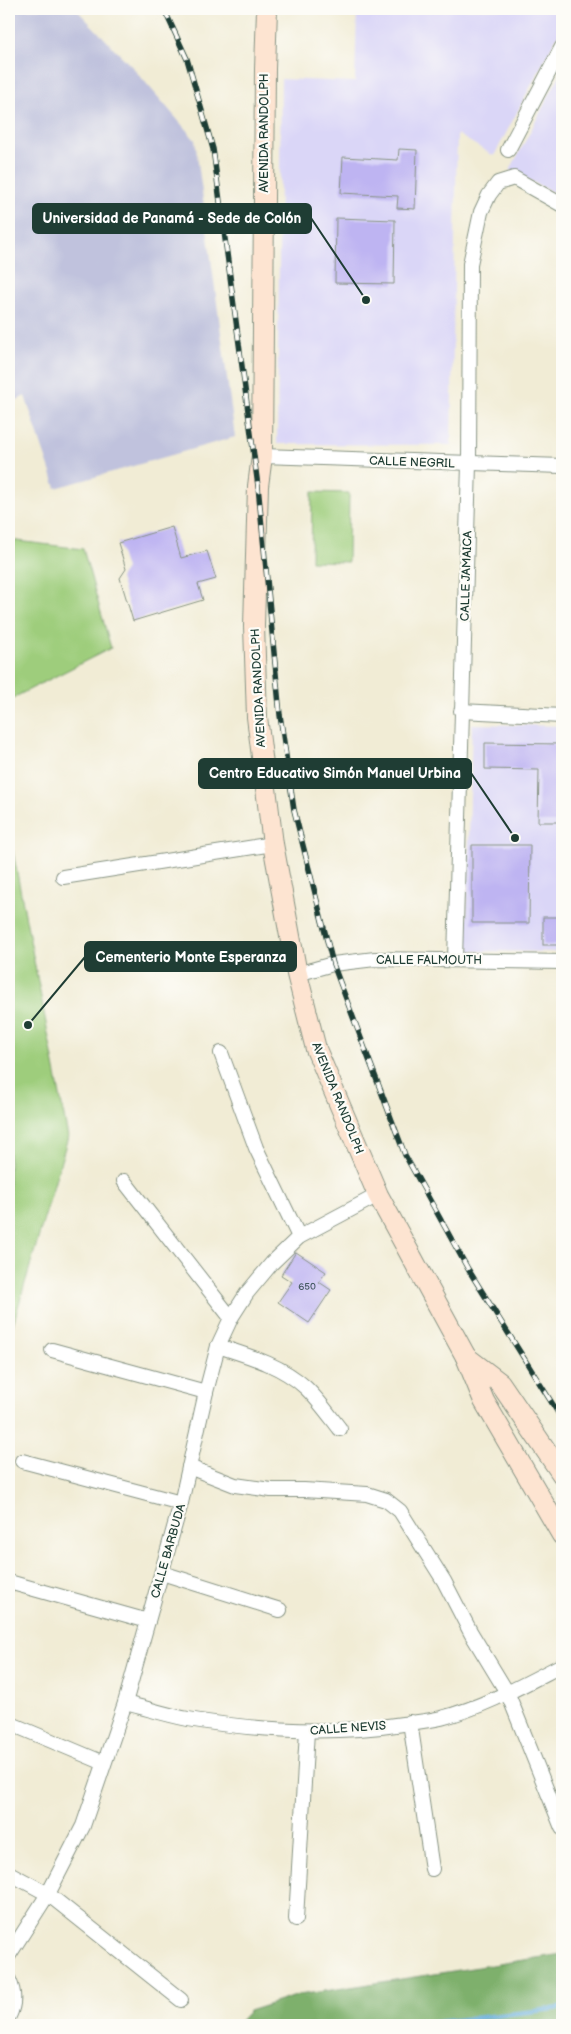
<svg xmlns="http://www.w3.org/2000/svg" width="571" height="2034" viewBox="0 0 571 2034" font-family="'Balsamiq Sans',sans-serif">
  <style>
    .built { fill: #dad6f7 }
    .industrial { fill: #c0c2dd }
    .green { fill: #9ecd7c; stroke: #5e8558 }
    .forest { fill: #7eb06c; stroke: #4e7650 }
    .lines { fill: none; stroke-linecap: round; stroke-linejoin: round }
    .stream { stroke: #62abda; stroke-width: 4.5 }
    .building { fill: #beb4f2 }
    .street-casing { stroke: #889484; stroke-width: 16 }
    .secondary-casing { stroke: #889484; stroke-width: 22 }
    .street { stroke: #fff; stroke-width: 14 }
    .secondary { stroke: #fde4d1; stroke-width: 20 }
    .rail-casing { stroke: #1f3d34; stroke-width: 5.5 }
    .rail { stroke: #fdfcf7; stroke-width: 4; stroke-dasharray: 11; stroke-linecap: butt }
    .labels { text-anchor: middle; stroke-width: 4.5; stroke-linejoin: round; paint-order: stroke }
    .number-label { font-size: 10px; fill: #475b64 }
    .street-label { font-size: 12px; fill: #1f3d34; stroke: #fdfcf7 }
    .leader { fill: none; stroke: #1f3d34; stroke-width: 2 }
    .callout-dot { fill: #1f3d34; stroke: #fdfcf7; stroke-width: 2 }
    .callout { fill: #1f3d34; stroke: #1f3d34; stroke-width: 2 }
    .callout-label { font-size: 14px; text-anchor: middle; font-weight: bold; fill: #fff }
  </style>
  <rect width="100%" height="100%" fill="#fdfcf7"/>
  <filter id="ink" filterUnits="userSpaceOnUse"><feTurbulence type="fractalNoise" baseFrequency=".02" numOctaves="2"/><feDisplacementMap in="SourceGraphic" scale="10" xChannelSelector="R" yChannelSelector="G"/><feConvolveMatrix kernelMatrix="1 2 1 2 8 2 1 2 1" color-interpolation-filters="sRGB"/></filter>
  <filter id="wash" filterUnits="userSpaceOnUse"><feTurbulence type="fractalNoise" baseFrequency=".0096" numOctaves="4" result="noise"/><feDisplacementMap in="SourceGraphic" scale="20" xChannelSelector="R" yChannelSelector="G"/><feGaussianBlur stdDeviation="1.12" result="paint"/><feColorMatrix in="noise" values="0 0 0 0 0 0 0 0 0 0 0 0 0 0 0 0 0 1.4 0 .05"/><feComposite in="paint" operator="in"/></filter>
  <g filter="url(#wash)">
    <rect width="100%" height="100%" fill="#f1ecd5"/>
    <!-- built -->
    <g class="built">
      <polygon points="357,9 562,9 562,27 494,156 457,134 451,445 277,444 281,79 355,82"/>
      <polygon points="562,71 562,197 510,170"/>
      <polygon points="472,724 562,726 562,952 466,951"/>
    </g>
    <!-- industrial -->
    <polygon class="industrial" points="9,9 76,9 134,69 195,140 235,437 56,488 25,396 9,404"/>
    <!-- green -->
    <g class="green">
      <polygon points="312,492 349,493 348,562 311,561"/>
      <polygon points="9,540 83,549 111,648 9,700"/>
      <polygon points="9,831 68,1137 9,1338"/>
    </g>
    <!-- forest -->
    <polygon class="forest" points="562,1954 562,2025 236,2025 249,2011 299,1995"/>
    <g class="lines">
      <!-- stream -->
      <polyline class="stream" points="414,2025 562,2008"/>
    </g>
    <g id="blocks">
      <!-- building -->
      <g class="building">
        <polygon points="399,149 417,150 415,209 397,208 398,196 341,193 343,157 398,160"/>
        <polygon points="336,218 395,220 394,284 335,283"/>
        <polygon points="172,527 181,558 207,551 216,579 198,584 203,600 133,621 120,578 126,569 118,543"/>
        <polygon points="485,743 562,744 562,822 538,822 539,770 485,769"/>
        <polygon points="472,845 530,845 529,923 472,923"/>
        <rect x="543" y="917" width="19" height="28"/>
        <polygon points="296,1252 326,1272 319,1282 331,1290 309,1323 278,1302 292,1282 281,1275"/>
      </g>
    </g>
  </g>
  <g filter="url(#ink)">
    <use href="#blocks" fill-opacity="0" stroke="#889484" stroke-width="1"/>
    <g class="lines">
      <defs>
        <g id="street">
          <polyline points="508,150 562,47"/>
          <polyline points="262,456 562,466"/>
          <polyline points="461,711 562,716"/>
          <polyline points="63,877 273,844"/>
          <polyline points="455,960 469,464 470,264 481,212 489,195 498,183 514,178 562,205"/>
          <polyline points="297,974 333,964 375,959 562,962"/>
          <polyline points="221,1053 256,1148 299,1237"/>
          <polyline points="124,1181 231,1318"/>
          <path d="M218,1346C249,1356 281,1365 305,1387C318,1399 329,1415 340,1429"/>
          <polyline points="52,1350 206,1392"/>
          <polyline points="22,1461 181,1503"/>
          <polyline points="189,1467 235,1485 271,1490 304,1490 367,1494 386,1500 400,1511 444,1581 471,1633 508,1694 562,1828"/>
          <polyline points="162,1573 280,1610"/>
          <polyline points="9,1582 148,1621"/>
          <path d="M125,1703C146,1708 167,1715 188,1719C259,1731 332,1735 403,1724C415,1722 428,1721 441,1718C484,1707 523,1685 562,1665"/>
          <polyline points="410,1722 432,1869"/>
          <polyline points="9,1723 104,1763"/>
          <polyline points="9,1873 48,1894 181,2000"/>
          <polyline points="296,1919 307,1731"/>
          <polyline points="9,1955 48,1894 83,1826 125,1703 181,1503 206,1392 218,1346 231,1318 247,1293 272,1263 299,1237 378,1195"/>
          <path d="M9,1980C15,1993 15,2004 9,2016"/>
        </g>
        <g id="secondary">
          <polyline points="267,9 265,69 262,456 258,486 254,626 257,717 273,844 297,974 316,1049 378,1195 466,1357 484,1401 562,1535"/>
          <polyline points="466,1357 500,1383 562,1474"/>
        </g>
      </defs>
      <!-- street casing -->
      <use href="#street" class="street-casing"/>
      <!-- secondary casing -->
      <use href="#secondary" class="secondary-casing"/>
      <!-- street -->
      <use href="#street" class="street"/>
      <!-- secondary -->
      <use href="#secondary" class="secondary"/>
      <defs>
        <polyline id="rail" points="164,9 187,59 213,149 258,486 280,715 294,810 333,964 405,1155 468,1269 562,1419"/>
      </defs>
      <!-- rail casing -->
      <use href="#rail" class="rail-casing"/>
      <!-- rail -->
      <use href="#rail" class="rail"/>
    </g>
  </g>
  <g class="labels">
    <!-- number labels -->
    <g class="number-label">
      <text x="307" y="1290">650</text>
    </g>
    <!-- street labels -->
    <g class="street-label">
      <text transform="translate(264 133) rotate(-90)" y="4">AVENIDA RANDOLPH</text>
      <text transform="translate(412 462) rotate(2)" y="4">CALLE NEGRIL</text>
      <text transform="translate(466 576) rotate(-88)" y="4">CALLE JAMAICA</text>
      <text transform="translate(258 688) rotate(-93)" y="4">AVENIDA RANDOLPH</text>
      <text x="429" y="964">CALLE FALMOUTH</text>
      <text transform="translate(338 1098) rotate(68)" y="4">AVENIDA RANDOLPH</text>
      <text transform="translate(168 1551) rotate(-74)" y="4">CALLE BARBUDA</text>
      <text transform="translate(348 1728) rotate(-4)" y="4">CALLE NEVIS</text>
    </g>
  </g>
  <!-- callouts -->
  <path class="leader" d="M366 300L311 218M515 838L471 773M28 1025L85 957"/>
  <g class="callout-dot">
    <circle cx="366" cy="300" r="5"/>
    <circle cx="515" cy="838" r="5"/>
    <circle cx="28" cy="1025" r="5"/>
  </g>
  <g class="callout">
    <rect x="33" y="204" width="278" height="29" rx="5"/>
    <rect x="199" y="759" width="272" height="29" rx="5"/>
    <rect x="85" y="942" width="211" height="29" rx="5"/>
  </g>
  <g class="callout-label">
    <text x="172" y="223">Universidad de Panamá - Sede de Colón</text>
    <text x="335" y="778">Centro Educativo Simón Manuel Urbina</text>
    <text x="191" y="962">Cementerio Monte Esperanza</text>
  </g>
  <!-- margin -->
  <rect width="571" height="2034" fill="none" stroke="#fdfcf7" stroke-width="30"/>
</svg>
